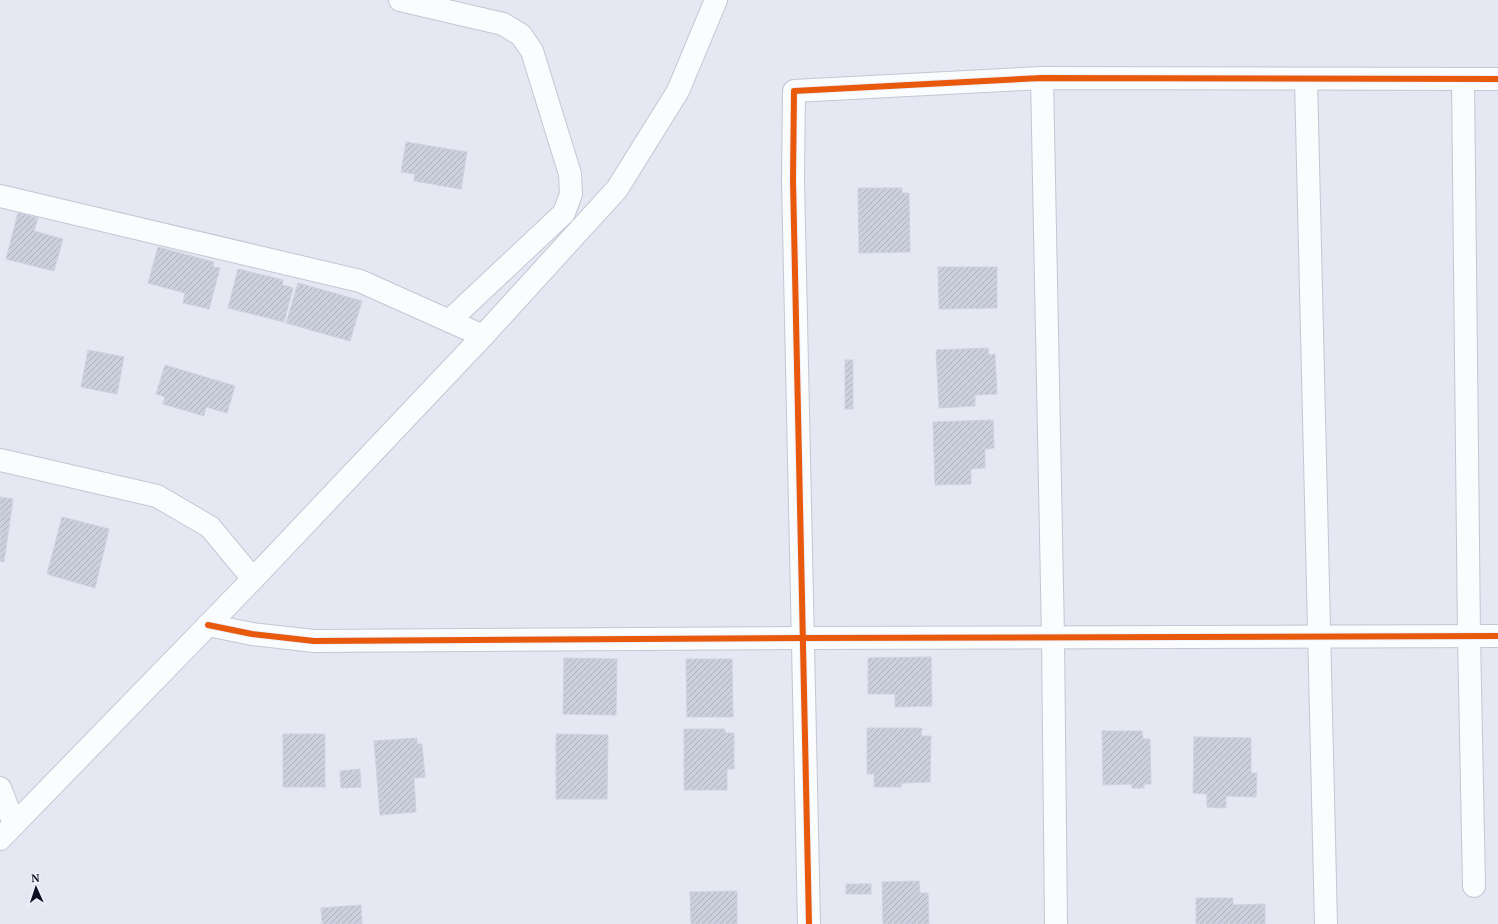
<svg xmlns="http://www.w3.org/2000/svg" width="1498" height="924" viewBox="0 0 1498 924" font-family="'PT Serif',serif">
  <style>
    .building { fill: url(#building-hatch); stroke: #ced1df }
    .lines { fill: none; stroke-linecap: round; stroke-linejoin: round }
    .minor-casing { stroke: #c3c6d4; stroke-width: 24 }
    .minor { stroke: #fbfcfd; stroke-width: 22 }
    .cycleway-casing { stroke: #eff1fc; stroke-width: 8 }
    .cycleway { stroke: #e8590c; stroke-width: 6 }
  </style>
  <defs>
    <pattern id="building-hatch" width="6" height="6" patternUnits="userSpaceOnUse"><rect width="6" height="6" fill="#cbcfde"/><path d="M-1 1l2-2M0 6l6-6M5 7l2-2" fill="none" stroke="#adb1be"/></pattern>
  </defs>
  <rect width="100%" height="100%" fill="#e5e8f2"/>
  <!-- building -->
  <g class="building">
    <polygon points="406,142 467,152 461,189 414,181 415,174 401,172"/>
    <polygon points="858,188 902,188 902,193 909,193 910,252 859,253"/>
    <polygon points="18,213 38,218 34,231 63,239 54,271 6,259"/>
    <polygon points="158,247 214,262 213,267 220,268 209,309 183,303 185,293 148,283"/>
    <polygon points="938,267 997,267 997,308 939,309"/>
    <polygon points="238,269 283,280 282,285 293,288 284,322 228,308"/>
    <polygon points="298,283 362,301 350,341 286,323"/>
    <polygon points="988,348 989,355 995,354 997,394 975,395 975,406 939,408 936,350"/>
    <polygon points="88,350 124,357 117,394 81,387"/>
    <rect x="845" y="360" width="8" height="49"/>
    <polygon points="165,365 235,386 227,413 206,407 204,416 163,404 165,397 156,394"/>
    <polygon points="993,420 994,448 985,449 985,468 971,469 971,484 935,485 933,422"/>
    <polygon points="0,497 13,499 4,562 0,561"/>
    <polygon points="62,517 109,529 95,588 47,574"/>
    <polygon points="931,657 932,706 895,707 895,694 868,694 868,658"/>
    <polygon points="564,658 617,659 616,715 563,714"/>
    <polygon points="686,659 732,659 733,717 687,717"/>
    <polygon points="867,728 922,728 921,736 931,736 930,782 901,783 901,787 874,787 874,774 867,774"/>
    <polygon points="684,729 725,729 725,733 734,733 734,769 727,769 727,790 684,790"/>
    <polygon points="1102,731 1142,731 1143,739 1150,739 1151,784 1144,784 1144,788 1132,788 1132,784 1103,785"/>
    <rect x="283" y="734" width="42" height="53"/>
    <polygon points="556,734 608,735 607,799 556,799"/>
    <polygon points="1194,737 1251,738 1251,773 1257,773 1256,797 1226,796 1226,808 1207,807 1207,794 1193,793"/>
    <polygon points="417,738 417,744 422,744 425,777 414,778 416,812 380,815 374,741"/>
    <polygon points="360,769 361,787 341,788 340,771"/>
    <polygon points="919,881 920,893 928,893 929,924 883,924 882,882"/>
    <rect x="846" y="884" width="25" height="10"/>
    <polygon points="737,891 737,924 691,924 690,892"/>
    <polygon points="1196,898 1233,898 1233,905 1265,904 1265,924 1196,924"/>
    <polygon points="361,905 362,924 322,924 321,908"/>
  </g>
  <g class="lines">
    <defs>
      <g id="minor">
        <polyline points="400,0 503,24 521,35 532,51 570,174 571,194 564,213 449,321"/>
        <polyline points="1042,78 1053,637 1056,924"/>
        <polyline points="1306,79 1326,924"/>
        <polyline points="1463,79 1469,636 1474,886"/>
        <polyline points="0,196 360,281 483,336"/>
        <polyline points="0,460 157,496 210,527 253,579"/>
        <polyline points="208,625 252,634 314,641 802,638 1498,636"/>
        <polyline points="0,788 14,824"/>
        <polyline points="0,839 253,579 483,336 617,189 678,91 716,0"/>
        <polyline points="809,924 793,180 794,91 1042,78 1498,79"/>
      </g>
    </defs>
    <!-- minor casing -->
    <use href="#minor" class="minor-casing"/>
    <!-- minor -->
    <use href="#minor" class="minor"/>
    <defs>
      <g id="cycleway">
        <polyline points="208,625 252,634 314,641 802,638 1498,636"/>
        <polyline points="809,924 793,180 794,91 1042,78 1498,79"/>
      </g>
    </defs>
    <!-- cycleway casing -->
    <use href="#cycleway" class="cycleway-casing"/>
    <!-- cycleway -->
    <use href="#cycleway" class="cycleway"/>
  </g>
  <!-- north arrow -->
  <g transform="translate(36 888) rotate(357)" stroke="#eff1fc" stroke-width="3" paint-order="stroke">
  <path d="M0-3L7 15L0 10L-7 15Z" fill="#0d1021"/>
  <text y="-6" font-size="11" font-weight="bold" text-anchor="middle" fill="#0d1021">N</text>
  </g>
</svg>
